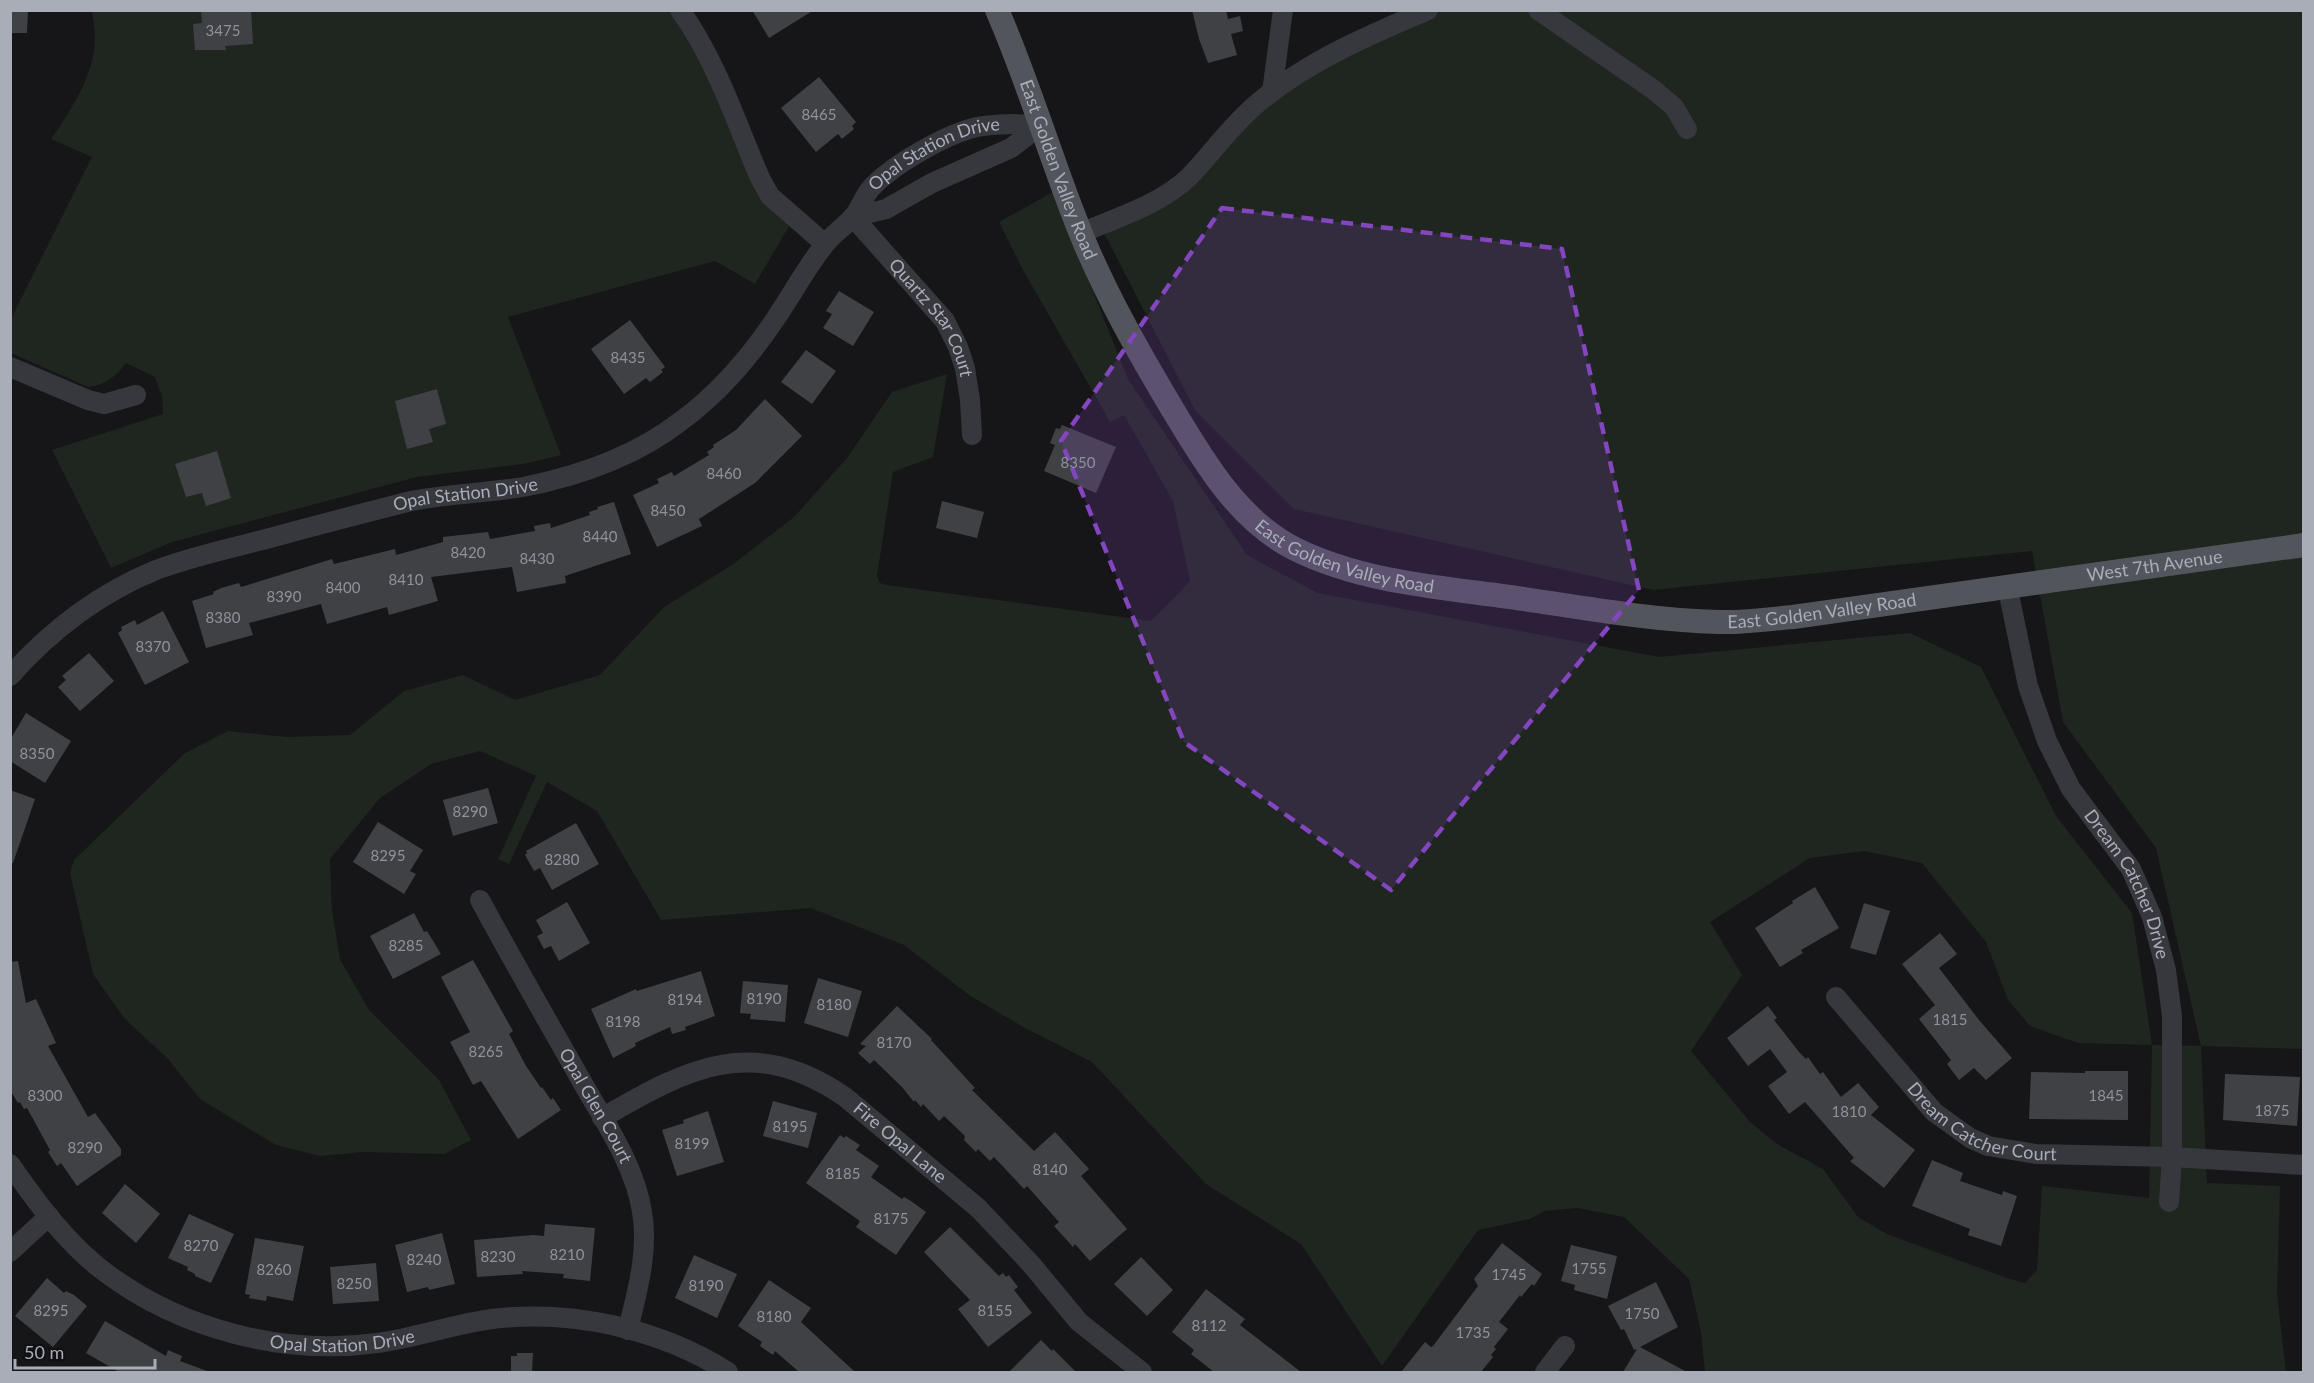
<svg xmlns="http://www.w3.org/2000/svg" width="2314" height="1383" viewBox="0 0 2314 1383" font-family="Lato,sans-serif">
  <style>
    .green { fill: #1e261f; fill-rule: evenodd }
    .building { fill: #404145 }
    .lines { fill: none; stroke-linecap: round; stroke-linejoin: round }
    .minor { stroke: #37383d; stroke-width: 20 }
    .major { stroke: #53555c; stroke-width: 24 }
    .marked { fill: #8446be; fill-opacity: 0.2; stroke: #8446be; stroke-width: 4.5; stroke-dasharray: 12 8; stroke-linejoin: round }
    .labels { text-anchor: middle; stroke-width: 4.5; stroke-linejoin: round; paint-order: stroke }
    .number-label { font-size: 15px; fill: #8e929b }
    .street-label { font-size: 18px; fill: #a8adb8; stroke: #111113 }
  </style>
  <rect width="100%" height="100%" fill="#161618"/>
  <!-- green -->
  <g class="green">
    <path d="M92,11H680L760,178L794,218L755,284L715,261L508,317L561,455L529,463L417,477L172,542L111,568L52,450L163,414L162,396L155,377L126,363C115,377 106,385 88,387L11,353L10,321L92,157L51,139C71,110 94,76 95,39C95,30 93,20 92,11Z"/>
    <path d="M1428,11H2303V1049L2201,1046L2207,1183L2280,1186L2277,1294L2286,1372H1705L1701,1332L1689,1279L1624,1217L1577,1208L1545,1211L1530,1219L1478,1230L1382,1366L1301,1244L1206,1184L1092,1062L1025,1028L969,995L904,945L811,908L661,920L597,811L547,782L509,864L498,859L536,776L480,751L431,764L380,798L330,859L332,910L340,959L369,1010L439,1080L471,1140L444,1154L363,1152L320,1156L276,1145L200,1099L168,1059L124,1018L93,974L70,873L74,860L185,753L228,731L287,737L350,735L404,691L463,675L515,700L600,675L664,607L732,565L794,517L847,458L892,392L947,374L933,457L893,472L877,576L880,583L887,585L1151,621L1190,581L1173,501L1124,415L1110,422L1023,270L999,222L1053,192L1128,379L1247,555L1318,593L1659,657L1910,633L1981,667L2056,816L2132,913L2152,1045L2201,1046L2156,848L2063,722L2032,551L1653,590L1294,509L1195,410L1100,225L1188,177L1258,102ZM1864,851L1922,863L1986,942L2008,1000L2030,1026L2078,1043L2152,1045L2149,1198L2042,1186L2037,1270L2025,1283L2007,1278L1887,1234L1858,1217L1823,1169L1777,1144L1750,1122L1691,1051L1742,975L1710,922L1810,858Z"/>
  </g>
  <!-- building -->
  <g class="building">
    <polygon points="10,10 28,10 27,33 10,33"/>
    <polygon points="201,10 251,10 253,44 225,46 226,50 195,50 193,24 202,23"/>
    <polygon points="752,10 814,10 769,38"/>
    <polygon points="1192,10 1226,10 1228,19 1240,16 1243,31 1231,34 1237,55 1208,63 1199,39"/>
    <polygon points="819,77 856,122 852,126 854,129 842,139 838,134 816,152 781,108"/>
    <polygon points="839,291 874,312 853,346 823,328 832,314 826,311"/>
    <polygon points="630,320 665,367 661,370 663,372 650,382 646,378 624,394 591,349"/>
    <polygon points="806,350 836,371 812,404 781,382"/>
    <polygon points="437,389 446,424 429,429 433,442 407,449 395,401"/>
    <polygon points="765,399 802,436 755,483 699,519 702,526 657,547 633,495 659,483 657,479 672,472 674,476 709,455 707,452 714,447 713,445 736,430"/>
    <polygon points="1062,425 1116,447 1096,493 1044,471 1055,445 1050,443 1056,428 1060,429"/>
    <polygon points="217,451 231,498 206,506 202,493 186,497 175,464"/>
    <polygon points="942,501 984,512 977,538 936,528"/>
    <polygon points="614,502 631,554 565,576 566,583 517,592 512,567 431,577 438,601 389,615 387,607 327,624 321,604 249,623 253,635 206,648 192,601 214,594 213,592 221,588 239,583 241,587 332,559 334,564 395,549 396,555 443,542 443,537 488,532 490,539 535,531 534,526 550,523 551,528 590,515 589,512 598,509 597,507"/>
    <polygon points="163,611 189,662 145,685 118,633 122,630 121,627 135,620 137,625"/>
    <polygon points="89,653 114,681 80,711 58,687 66,680 62,676"/>
    <polygon points="26,713 71,741 45,783 10,761 10,740"/>
    <polygon points="488,788 498,823 453,836 443,800"/>
    <polygon points="10,790 35,799 13,863 10,863"/>
    <polygon points="378,822 423,850 410,871 416,874 404,894 353,862"/>
    <polygon points="576,823 599,864 552,890 540,868 534,871 525,855 527,853 526,851"/>
    <polygon points="1815,887 1839,928 1801,950 1803,953 1780,967 1755,928 1793,903 1792,901"/>
    <polygon points="567,902 590,943 559,961 551,946 544,949 537,936 543,933 536,920"/>
    <polygon points="1864,903 1890,911 1876,955 1850,948"/>
    <polygon points="414,913 424,932 427,931 441,954 393,979 370,936"/>
    <polygon points="1940,933 1957,954 1939,968 1979,1020 2012,1058 1986,1080 1974,1068 1959,1080 1947,1064 1951,1060 1919,1019 1935,1005 1902,964"/>
    <polygon points="473,960 513,1031 509,1034 526,1066 541,1088 542,1087 551,1100 553,1098 561,1110 518,1139 481,1081 473,1085 450,1042 470,1032 441,977"/>
    <polygon points="18,961 26,1003 36,999 56,1043 48,1046 88,1117 95,1113 121,1149 121,1155 77,1186 61,1163 57,1166 48,1152 50,1150 27,1108 24,1109 20,1102 18,1103 10,1090 10,962"/>
    <polygon points="701,971 715,1016 685,1027 686,1030 672,1034 670,1027 635,1043 636,1046 613,1058 591,1009 636,989 637,991"/>
    <polygon points="818,978 862,991 848,1037 804,1023"/>
    <polygon points="743,981 788,985 785,1022 750,1019 751,1014 740,1013"/>
    <polygon points="897,1006 932,1039 931,1040 975,1088 972,1090 1034,1151 1055,1132 1089,1169 1081,1176 1127,1229 1090,1261 1075,1244 1073,1247 1054,1226 1059,1222 1027,1186 1024,1189 994,1157 990,1161 978,1149 976,1152 964,1140 965,1136 944,1116 939,1121 923,1104 921,1107 915,1100 914,1102 902,1087 874,1060 870,1064 858,1053 866,1046 860,1044"/>
    <polygon points="1768,1006 1777,1018 1774,1020 1799,1052 1806,1059 1808,1057 1820,1074 1823,1072 1841,1097 1858,1083 1879,1107 1871,1115 1915,1150 1884,1188 1850,1161 1854,1158 1805,1102 1789,1114 1768,1086 1787,1072 1770,1049 1748,1066 1727,1038"/>
    <polygon points="2085,1071 2128,1071 2128,1120 2029,1119 2031,1072 2085,1073"/>
    <polygon points="2225,1074 2300,1077 2297,1126 2223,1120"/>
    <polygon points="773,1101 817,1113 808,1148 763,1136"/>
    <polygon points="708,1111 724,1162 677,1176 662,1130 684,1123 683,1120"/>
    <polygon points="840,1135 844,1138 846,1136 860,1145 856,1150 879,1166 871,1177 902,1199 904,1197 911,1201 926,1212 896,1255 856,1227 860,1221 806,1183"/>
    <polygon points="1932,1160 1963,1173 1960,1181 2002,1195 2003,1191 2017,1196 2001,1246 1968,1235 1970,1229 1912,1206"/>
    <polygon points="125,1184 160,1214 136,1243 102,1213"/>
    <polygon points="189,1214 234,1234 211,1283 195,1276 195,1274 187,1270 188,1267 168,1258"/>
    <polygon points="545,1224 595,1228 590,1281 563,1278 564,1274 522,1271 523,1274 477,1277 474,1240 533,1235 544,1236"/>
    <polygon points="950,1227 999,1276 1003,1273 1006,1277 1009,1275 1018,1287 1014,1290 1032,1313 988,1347 958,1309 970,1300 924,1252"/>
    <polygon points="442,1233 455,1284 429,1290 428,1287 407,1292 395,1245"/>
    <polygon points="255,1238 304,1246 293,1301 267,1296 266,1301 249,1298 250,1295 245,1294"/>
    <polygon points="1502,1243 1542,1274 1534,1286 1532,1284 1521,1297 1520,1295 1499,1322 1508,1329 1494,1347 1496,1349 1491,1355 1493,1357 1481,1372 1401,1372 1425,1342 1431,1347 1433,1346 1478,1286 1474,1279"/>
    <polygon points="1571,1245 1617,1256 1607,1299 1574,1290 1575,1285 1561,1281"/>
    <polygon points="694,1255 737,1274 717,1318 675,1298"/>
    <polygon points="1141,1257 1173,1290 1147,1316 1114,1284"/>
    <polygon points="376,1263 379,1301 333,1304 330,1267"/>
    <polygon points="47,1278 64,1293 66,1291 74,1295 87,1306 53,1347 15,1316"/>
    <polygon points="769,1280 811,1308 801,1322 855,1372 799,1372 775,1351 773,1355 760,1346 762,1342 738,1326"/>
    <polygon points="1656,1282 1678,1327 1640,1347 1687,1372 1623,1372 1637,1349 1634,1350 1624,1329 1621,1330 1608,1306"/>
    <polygon points="1206,1289 1245,1319 1240,1325 1301,1372 1214,1372 1191,1354 1194,1350 1172,1332"/>
    <polygon points="105,1321 166,1356 168,1350 182,1356 180,1361 207,1371 207,1372 119,1372 86,1353"/>
    <polygon points="1041,1340 1052,1351 1053,1349 1076,1372 1009,1372"/>
    <polygon points="517,1353 533,1353 532,1372 511,1372 511,1356 517,1356"/>
  </g>
  <g class="lines">
    <!-- minor -->
    <g class="minor">
      <path d="M680,10C716,60 736,122 760,178L770,196L825,244"/>
      <polyline points="1538,10 1654,90 1674,107 1687,129"/>
      <polyline points="1272,92 1283,10"/>
      <path id="s1" d="M853,217L945,321L958,347L965,368L970,400L972,435"/>
      <polyline points="853,217 886,209 932,183 1011,148 1041,125"/>
      <path d="M1081,233C1116,218 1162,204 1190,176C1213,152 1233,123 1259,102C1308,61 1369,35 1428,10"/>
      <polyline points="10,367 88,400 104,404 136,395"/>
      <path id="s2" d="M2007,585L2028,686L2047,741L2071,789L2131,869L2152,917L2166,970L2172,1016V1157L2169,1202"/>
      <path id="s3" d="M10,676C50,631 100,593 156,570C193,556 232,548 270,538C317,525 364,513 411,501C448,494 486,493 523,487C579,476 636,456 681,421C719,393 750,357 776,318C793,293 807,266 826,243C834,233 844,227 852,218C861,209 863,196 872,187C894,164 946,134 977,127C998,123 1019,124 1041,125"/>
      <path id="s4" d="M480,900C513,961 547,1020 581,1080C604,1121 635,1165 642,1212C649,1251 637,1292 628,1330"/>
      <path id="s5" d="M1836,997L1934,1112L1970,1138L1988,1146L2036,1154L2172,1157L2304,1165"/>
      <path id="s6" d="M602,1118C689,1067 753,1034 845,1097L978,1208L1031,1264L1079,1322L1142,1372"/>
      <path id="s7" d="M10,1164C37,1203 67,1244 106,1273C181,1329 283,1356 377,1343C416,1338 453,1324 492,1319C572,1309 660,1329 728,1372"/>
      <polyline points="10,1252 49,1216"/>
      <polyline points="1545,1372 1565,1346"/>
    </g>
    <!-- major -->
    <path class="major" id="s8" d="M997,10C1029,83 1051,160 1081,234C1106,295 1139,353 1173,410C1204,462 1239,521 1295,549C1362,582 1438,587 1510,597C1579,607 1649,620 1719,622C1744,623 1768,619 1793,617L2304,545"/>
  </g>
  <!-- marked area -->
  <path class="marked" d="M1222,208L1562,249L1639,590L1391,890L1184,742L1061,441Z"/>
  <g class="labels">
    <!-- number labels -->
    <g class="number-label">
      <text x="223" y="36">3475</text>
      <text x="819" y="120">8465</text>
      <text x="628" y="363">8435</text>
      <text x="1078" y="468">8350</text>
      <text x="724" y="479">8460</text>
      <text x="668" y="516">8450</text>
      <text x="600" y="542">8440</text>
      <text x="468" y="558">8420</text>
      <text x="537" y="564">8430</text>
      <text x="406" y="585">8410</text>
      <text x="343" y="593">8400</text>
      <text x="284" y="602">8390</text>
      <text x="223" y="623">8380</text>
      <text x="153" y="652">8370</text>
      <text x="37" y="759">8350</text>
      <text x="470" y="817">8290</text>
      <text x="388" y="861">8295</text>
      <text x="562" y="865">8280</text>
      <text x="406" y="951">8285</text>
      <text x="764" y="1004">8190</text>
      <text x="685" y="1005">8194</text>
      <text x="834" y="1010">8180</text>
      <text x="1950" y="1025">1815</text>
      <text x="623" y="1027">8198</text>
      <text x="894" y="1048">8170</text>
      <text x="486" y="1057">8265</text>
      <text x="45" y="1101">8300</text>
      <text x="2106" y="1101">1845</text>
      <text x="2272" y="1116">1875</text>
      <text x="1849" y="1117">1810</text>
      <text x="790" y="1132">8195</text>
      <text x="692" y="1149">8199</text>
      <text x="85" y="1153">8290</text>
      <text x="1050" y="1175">8140</text>
      <text x="843" y="1179">8185</text>
      <text x="891" y="1224">8175</text>
      <text x="201" y="1251">8270</text>
      <text x="567" y="1260">8210</text>
      <text x="498" y="1262">8230</text>
      <text x="424" y="1265">8240</text>
      <text x="1589" y="1274">1755</text>
      <text x="274" y="1275">8260</text>
      <text x="1509" y="1280">1745</text>
      <text x="354" y="1289">8250</text>
      <text x="706" y="1291">8190</text>
      <text x="51" y="1316">8295</text>
      <text x="995" y="1316">8155</text>
      <text x="1642" y="1319">1750</text>
      <text x="774" y="1322">8180</text>
      <text x="1209" y="1331">8112</text>
      <text x="1473" y="1338">1735</text>
    </g>
    <!-- street labels -->
    <g class="street-label">
      <text dy="6" stroke="none"><textPath href="#s3" startOffset="1108">Opal Station Drive</textPath></text>
      <text dy="6" stroke="none"><textPath href="#s8" startOffset="171">East Golden Valley Road</textPath></text>
      <text dy="6" stroke="none"><textPath href="#s1" startOffset="129">Quartz Star Court</textPath></text>
      <text dy="6" stroke="none"><textPath href="#s3" startOffset="501">Opal Station Drive</textPath></text>
      <text dy="6" stroke="none"><textPath href="#s8" startOffset="675">East Golden Valley Road</textPath></text>
      <text dy="6" stroke="none"><textPath href="#s8" startOffset="1497">West 7th Avenue</textPath></text>
      <text dy="6" stroke="none"><textPath href="#s8" startOffset="1161">East Golden Valley Road</textPath></text>
      <text dy="6" stroke="none"><textPath href="#s2" startOffset="327">Dream Catcher Drive</textPath></text>
      <text dy="6" stroke="none"><textPath href="#s4" startOffset="236">Opal Glen Court</textPath></text>
      <text dy="6" stroke="none"><textPath href="#s5" startOffset="200">Dream Catcher Court</textPath></text>
      <text dy="6" stroke="none"><textPath href="#s6" startOffset="334">Fire Opal Lane</textPath></text>
      <text dy="6" stroke="none"><textPath href="#s7" startOffset="398">Opal Station Drive</textPath></text>
    </g>
  </g>
  <!-- border -->
  <rect width="2314" height="1383" fill="none" stroke="#a8adb8" stroke-width="24"/>
  <!-- scale -->
  <path d="M15 1359v9h140v-9" fill="none" stroke="#a8adb8" stroke-width="3"/>
  <text x="24" y="1359" font-size="18" fill="#a8adb8" stroke="#111113" stroke-width="4.5" paint-order="stroke">50 m</text>
</svg>
